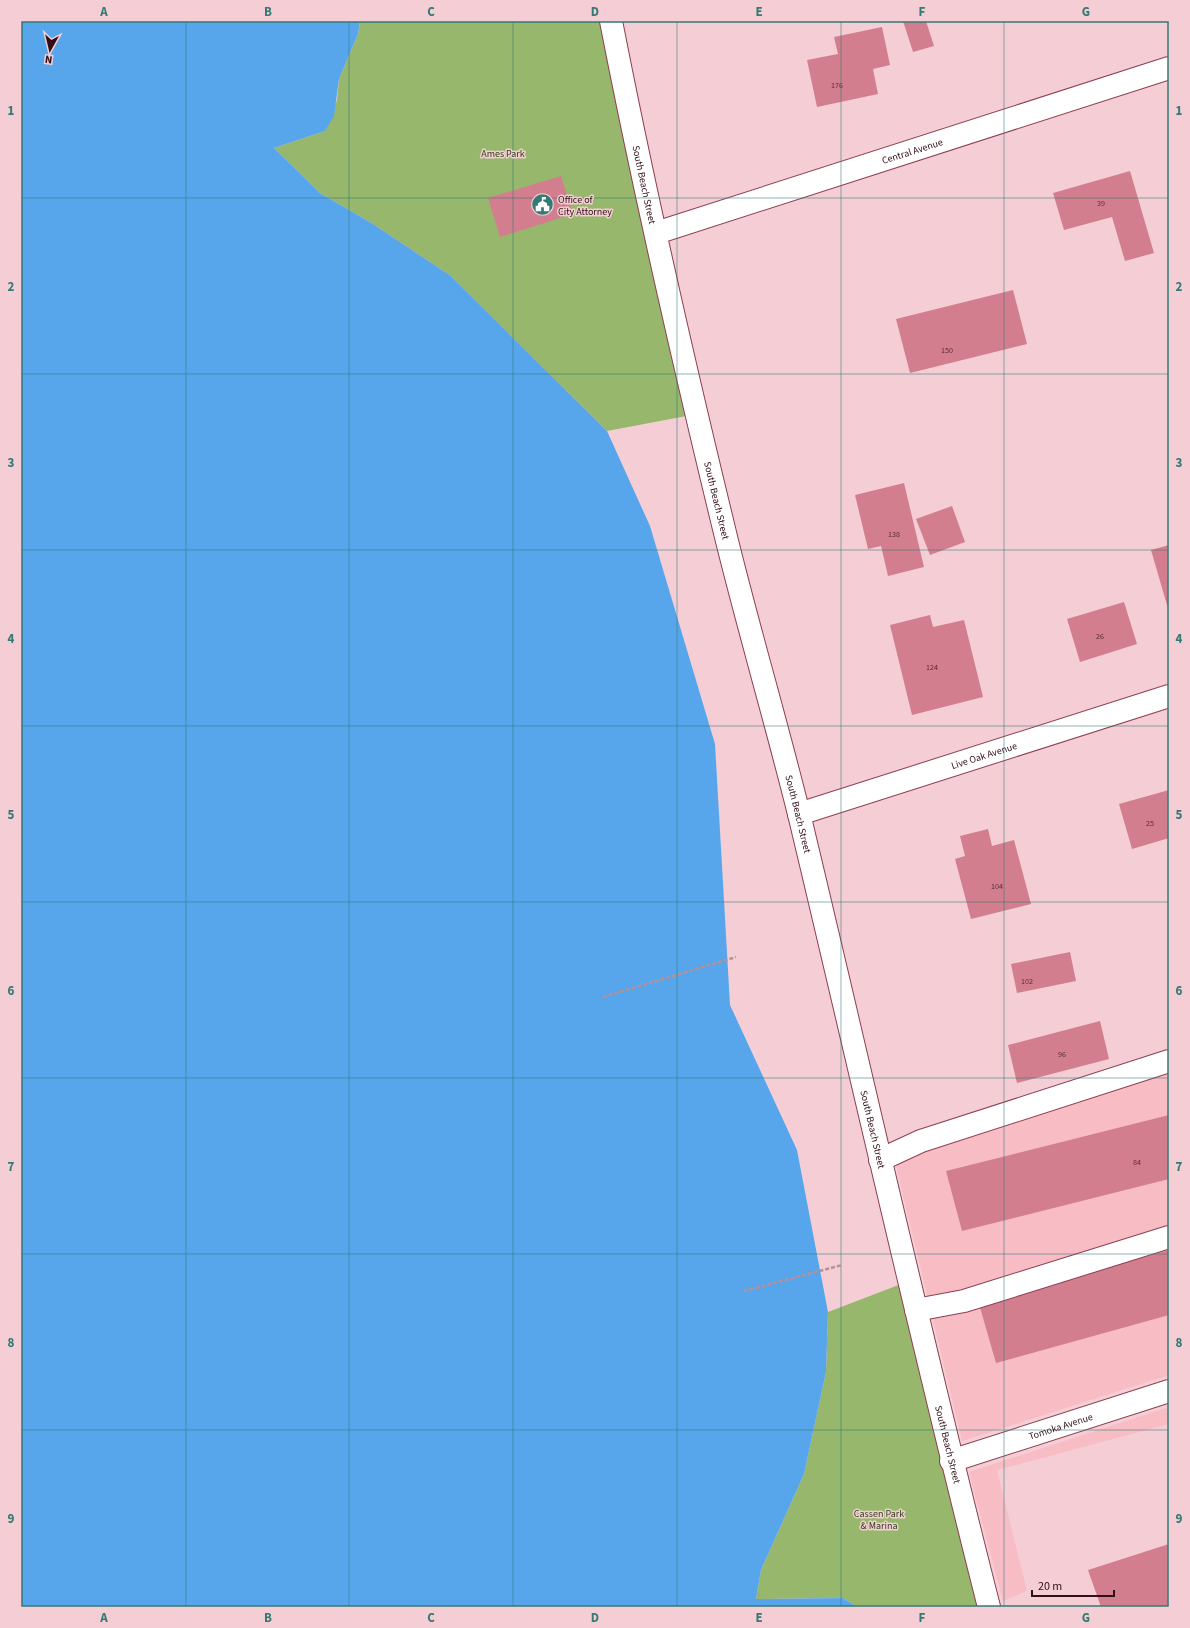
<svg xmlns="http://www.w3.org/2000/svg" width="1190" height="1628" viewBox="0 0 1190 1628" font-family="'Source Sans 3',sans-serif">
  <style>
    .built { fill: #f8bcc5 }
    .green { fill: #97b76d }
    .water { fill: #57a6ec }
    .building { fill: #d37e8e }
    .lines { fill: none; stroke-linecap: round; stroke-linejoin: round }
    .minor-casing { stroke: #8d3f50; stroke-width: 24 }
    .path { stroke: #b59197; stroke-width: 2.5; stroke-dasharray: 4 2; stroke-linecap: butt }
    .minor { stroke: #fff; stroke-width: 22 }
    .grid { fill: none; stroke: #327a74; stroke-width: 1; stroke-opacity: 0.55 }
    .labels { text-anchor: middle; stroke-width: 3; stroke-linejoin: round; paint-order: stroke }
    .number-label { font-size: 8px; fill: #592b35 }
    .street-label { font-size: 10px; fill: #300f17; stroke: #f4ced4 }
    .park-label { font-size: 10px; fill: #2f3e18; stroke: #f4ced4 }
    .poi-label { font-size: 10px; fill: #300f17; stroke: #f4ced4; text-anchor: start }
    .neatline { fill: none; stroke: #327a74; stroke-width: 1.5 }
    .grid-label { font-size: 13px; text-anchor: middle; font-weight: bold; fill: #327a74 }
  </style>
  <rect width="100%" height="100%" fill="#f4ced4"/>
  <!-- built -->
  <g class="built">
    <polygon points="1169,1055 1169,1375 962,1441 891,1145"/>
    <polygon points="1169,1407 1169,1424 997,1470 1027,1591 1003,1601 969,1472"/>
  </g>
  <!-- green -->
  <g class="green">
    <polygon points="360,21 612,21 697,414 607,431 451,276 373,224 320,193 274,148 325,131 337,100 339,79 358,34"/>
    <polygon points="909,1281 990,1607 857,1607 843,1598 756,1599 761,1570 804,1474 826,1372 828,1312"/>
  </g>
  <!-- water -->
  <polygon class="water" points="21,21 360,21 358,34 339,79 334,116 325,131 274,148 320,193 373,224 451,276 607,431 650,526 715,744 730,1005 797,1150 828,1312 826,1372 804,1474 761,1570 756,1599 843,1598 857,1607 21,1607"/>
  <!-- building -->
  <g class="building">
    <polygon points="903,21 926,21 934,46 913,52"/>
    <polygon points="882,27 890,65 873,69 878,94 817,107 807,60 838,54 834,37"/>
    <polygon points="1130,171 1154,253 1125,261 1112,217 1064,230 1053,193"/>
    <polygon points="561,176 573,214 500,237 488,198"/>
    <polygon points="1013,290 1027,344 910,373 896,319"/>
    <polygon points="904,483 924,567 888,576 881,546 868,549 855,495"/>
    <polygon points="952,506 965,542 930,555 916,519"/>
    <polygon points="1169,545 1169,612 1151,550"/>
    <polygon points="1124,602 1137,644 1080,662 1067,619"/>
    <polygon points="930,615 933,627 964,620 983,697 912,715 890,625"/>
    <polygon points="1169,790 1169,838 1132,849 1119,804"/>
    <polygon points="988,829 992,846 1014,840 1031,904 971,919 955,859 965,856 960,836"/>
    <polygon points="1070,952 1076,981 1017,993 1011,964"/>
    <polygon points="1100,1021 1109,1059 1017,1083 1008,1045"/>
    <polygon points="1169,1115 1169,1179 962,1231 946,1171"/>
    <polygon points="1169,1250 1169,1315 996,1363 979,1304"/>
    <polygon points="1169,1544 1169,1607 1101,1607 1088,1570"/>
  </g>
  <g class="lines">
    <defs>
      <g id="minor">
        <path id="s1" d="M611,21C645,195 685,369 727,541C750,634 777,725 800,818C863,1081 922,1345 989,1607"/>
        <path id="s2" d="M656,233L1169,68"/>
        <path id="s3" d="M799,814L1169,696"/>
        <polyline points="880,1160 921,1141 1169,1061"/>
        <polyline points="916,1310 964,1301 1169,1237"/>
        <path id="s4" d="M951,1461L1169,1391"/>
      </g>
    </defs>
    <!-- minor casing -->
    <use href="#minor" class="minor-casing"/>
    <!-- path -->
    <g class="path">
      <polyline points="603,997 736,957"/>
      <polyline points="744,1291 842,1265"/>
    </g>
    <!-- minor -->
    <use href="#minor" class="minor"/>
  </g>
  <!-- grid -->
  <path class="grid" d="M186,21V1607M349,21V1607M513,21V1607M677,21V1607M841,21V1607M1004,21V1607M21,198H1169M21,374H1169M21,550H1169M21,726H1169M21,902H1169M21,1078H1169M21,1254H1169M21,1430H1169"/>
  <!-- icons -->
  <defs>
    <symbol id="civic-disc" viewBox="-11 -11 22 22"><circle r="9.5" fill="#327a74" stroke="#f4ced4"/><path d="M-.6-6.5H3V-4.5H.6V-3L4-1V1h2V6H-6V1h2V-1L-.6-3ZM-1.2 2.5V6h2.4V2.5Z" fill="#fff"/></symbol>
  </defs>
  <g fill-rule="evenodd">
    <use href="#civic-disc" x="530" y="192" width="25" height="25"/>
  </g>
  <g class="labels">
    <!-- number labels -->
    <g class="number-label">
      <text x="837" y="88">176</text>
      <text x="1101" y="206">39</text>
      <text x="947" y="353">150</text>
      <text x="894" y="537">138</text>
      <text x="1100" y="639">26</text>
      <text x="932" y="670">124</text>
      <text x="1150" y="826">25</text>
      <text x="997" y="889">104</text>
      <text x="1027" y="984">102</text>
      <text x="1062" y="1057">96</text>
      <text x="1137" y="1165">84</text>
    </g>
    <!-- street labels -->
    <g class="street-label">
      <text dy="4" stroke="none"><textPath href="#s2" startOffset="269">Central Avenue</textPath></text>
      <text dy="4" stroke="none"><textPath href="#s1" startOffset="167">South Beach Street</textPath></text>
      <text dy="4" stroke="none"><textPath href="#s1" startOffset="491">South Beach Street</textPath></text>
      <text dy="4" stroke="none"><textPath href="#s3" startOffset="194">Live Oak Avenue</textPath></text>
      <text dy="4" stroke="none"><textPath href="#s1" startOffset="815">South Beach Street</textPath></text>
      <text dy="4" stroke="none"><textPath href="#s1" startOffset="1139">South Beach Street</textPath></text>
      <text dy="4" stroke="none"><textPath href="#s4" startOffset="115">Tomoka Avenue</textPath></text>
      <text dy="4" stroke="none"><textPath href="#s1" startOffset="1463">South Beach Street</textPath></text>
    </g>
    <!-- park labels -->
    <g class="park-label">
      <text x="503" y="157">Ames Park</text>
      <text x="879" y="1517">Cassen Park<tspan x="879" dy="12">&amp; Marina</tspan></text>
    </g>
    <!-- poi labels -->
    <g class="poi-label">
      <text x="558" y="203">Office of<tspan x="558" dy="12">City Attorney</tspan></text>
    </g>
  </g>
  <!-- border -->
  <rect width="1190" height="1628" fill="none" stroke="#f4ced4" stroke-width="44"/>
  <!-- north arrow -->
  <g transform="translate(50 50) rotate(188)" stroke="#f4ced4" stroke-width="3" paint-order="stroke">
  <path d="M0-3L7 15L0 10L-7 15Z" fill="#300f17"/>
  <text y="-6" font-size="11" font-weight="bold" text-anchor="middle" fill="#300f17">N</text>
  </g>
  <!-- scale -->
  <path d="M1032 1590v6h82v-6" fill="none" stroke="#300f17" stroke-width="2"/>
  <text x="1038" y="1590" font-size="12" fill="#300f17" stroke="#f4ced4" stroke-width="3" paint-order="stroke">20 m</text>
  <rect x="22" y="22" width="1146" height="1584" class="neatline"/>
  <g class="grid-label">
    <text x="104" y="16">A</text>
    <text x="268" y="16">B</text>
    <text x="431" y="16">C</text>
    <text x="595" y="16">D</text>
    <text x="759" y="16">E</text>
    <text x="922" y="16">F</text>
    <text x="1086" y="16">G</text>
    <text x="11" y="115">1</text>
    <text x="1179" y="115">1</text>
    <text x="11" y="291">2</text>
    <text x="1179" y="291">2</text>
    <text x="11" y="467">3</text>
    <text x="1179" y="467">3</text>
    <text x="11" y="643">4</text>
    <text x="1179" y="643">4</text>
    <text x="11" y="819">5</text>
    <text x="1179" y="819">5</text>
    <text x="11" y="995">6</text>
    <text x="1179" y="995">6</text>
    <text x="11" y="1171">7</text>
    <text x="1179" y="1171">7</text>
    <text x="11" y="1347">8</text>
    <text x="1179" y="1347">8</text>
    <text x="11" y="1523">9</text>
    <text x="1179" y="1523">9</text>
    <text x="104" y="1622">A</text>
    <text x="268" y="1622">B</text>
    <text x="431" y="1622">C</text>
    <text x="595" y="1622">D</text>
    <text x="759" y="1622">E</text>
    <text x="922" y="1622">F</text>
    <text x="1086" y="1622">G</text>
  </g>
</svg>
